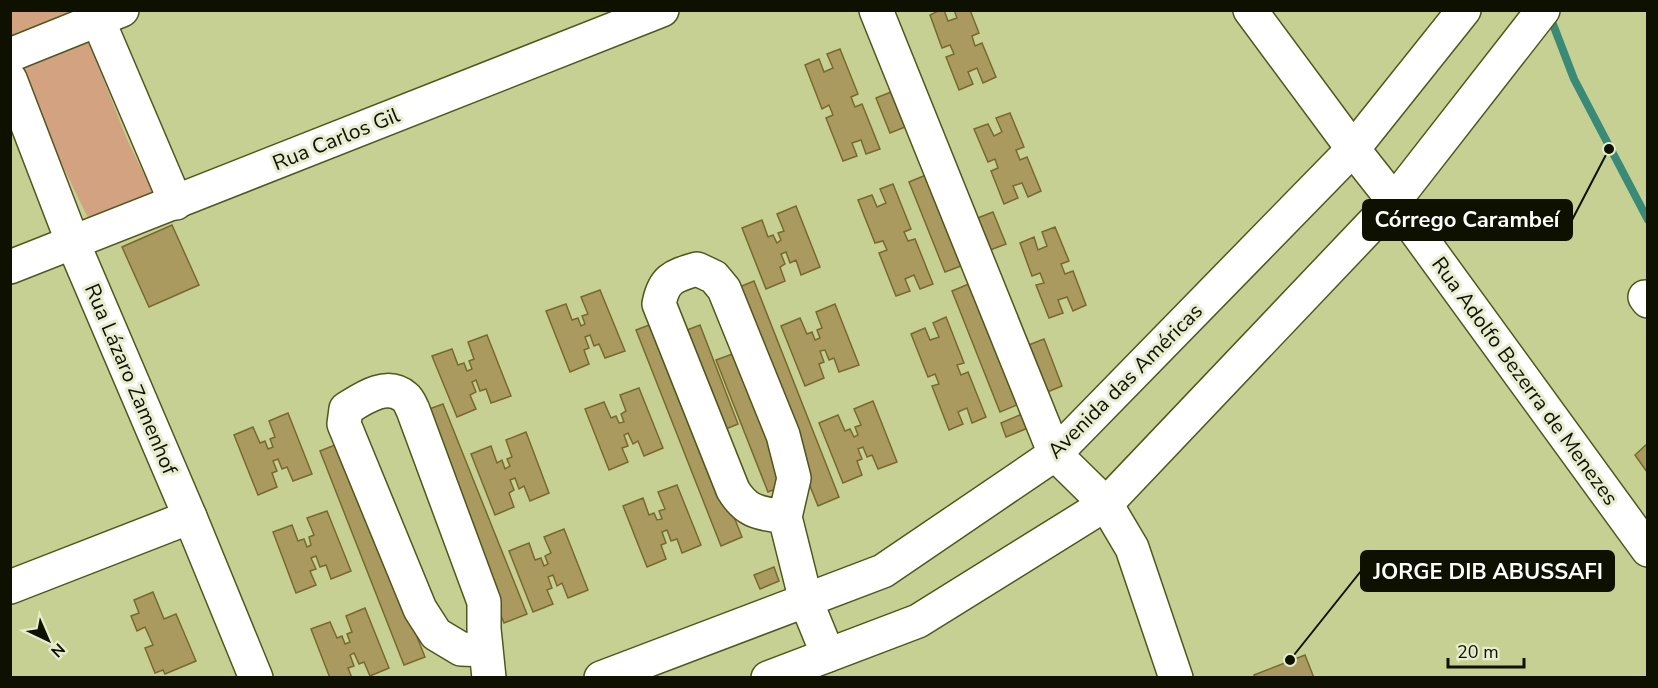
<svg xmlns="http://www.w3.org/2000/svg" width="1658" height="688" viewBox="0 0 1658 688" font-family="'Nunito Sans',sans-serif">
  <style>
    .green { fill: #d3a281 }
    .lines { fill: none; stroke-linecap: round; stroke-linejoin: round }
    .stream { stroke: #398a76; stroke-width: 8 }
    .building { fill: #aa9a5f; stroke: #78692f; stroke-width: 1.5 }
    .minor-casing { stroke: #51561c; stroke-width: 36 }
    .major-casing { stroke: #51561c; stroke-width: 36 }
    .minor { stroke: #fff; stroke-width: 33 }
    .major { stroke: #fff; stroke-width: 33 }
    .labels { text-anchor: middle; stroke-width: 6; stroke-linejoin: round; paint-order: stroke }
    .street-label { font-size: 21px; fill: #0f1100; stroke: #e8edcf }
    .leader { fill: none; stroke: #0f1100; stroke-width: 2 }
    .callout-dot { fill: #0f1100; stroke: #e8edcf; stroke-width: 2 }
    .callout { fill: #0f1100; stroke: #0f1100; stroke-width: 2 }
    .callout-label { font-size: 22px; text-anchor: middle; font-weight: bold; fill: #fff }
  </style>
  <rect width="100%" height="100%" fill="#c7d093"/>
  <!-- green -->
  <g class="green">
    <polygon points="10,11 100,11 10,43"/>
    <polygon points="87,37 126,137 153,193 90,222 13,64"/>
  </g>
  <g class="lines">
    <!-- stream -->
    <polyline class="stream" points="1551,19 1574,79 1648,220"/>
  </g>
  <!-- building -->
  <g class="building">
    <polygon points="940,10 944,10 948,21 957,18 954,10 970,10 979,33 972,36 975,46 982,43 996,77 983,83 977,68 968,72 973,84 959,90 946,57 954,54 950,45 942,48 930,15"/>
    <polygon points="840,49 858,94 851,97 855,107 862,104 880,149 866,154 861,140 852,143 857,156 843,161 826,118 833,115 829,105 822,109 805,65 819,59 824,72 833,68 827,54"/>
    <polygon points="896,90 910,125 890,133 876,98"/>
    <polygon points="1010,113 1024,147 1016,150 1020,160 1027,157 1041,191 1028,197 1022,183 1013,186 1018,198 1004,204 991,171 998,168 995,159 988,162 974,129 988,124 994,136 1002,132 996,118"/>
    <polygon points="933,172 969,263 945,272 909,182"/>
    <polygon points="893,184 911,229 904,232 908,241 915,239 933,284 920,289 914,275 905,279 910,291 896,296 879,253 887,250 883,241 875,243 858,200 872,195 877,207 886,203 880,189"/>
    <polygon points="796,206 820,267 801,275 796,260 790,263 786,252 781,254 785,264 780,267 785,281 766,289 742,228 762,220 768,237 773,235 777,243 781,240 778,233 784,231 777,214"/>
    <polygon points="993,212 1006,244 982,253 970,221"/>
    <polygon points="172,225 199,285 149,307 122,247"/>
    <polygon points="1055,227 1069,261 1061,264 1065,274 1073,271 1086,305 1073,311 1067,297 1058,300 1063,313 1049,318 1036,285 1044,283 1040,273 1032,276 1020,243 1034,237 1038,250 1047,246 1042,232"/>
    <polygon points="754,281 839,497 818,506 732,290"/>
    <polygon points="976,281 1024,402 1000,412 952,291"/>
    <polygon points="600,290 625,351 605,358 599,344 594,346 590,335 585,337 589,348 584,350 589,364 570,372 546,311 566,304 572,320 578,318 581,326 585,324 582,316 588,314 581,297"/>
    <polygon points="835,304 859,365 839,372 834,358 829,360 825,350 820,351 824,362 819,364 824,378 805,386 781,326 800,318 807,334 812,332 815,340 820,338 817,330 822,328 816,312"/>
    <polygon points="946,317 964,363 957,365 961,375 968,372 986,417 972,423 967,408 958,412 963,424 949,430 932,386 939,384 935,374 928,377 911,334 925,328 930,340 939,337 933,323"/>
    <polygon points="657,322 742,537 721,546 636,330"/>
    <polygon points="700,325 738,424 721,431 682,332"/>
    <polygon points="487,335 511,396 491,403 486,389 480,391 476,380 472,382 476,392 470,395 476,409 457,417 432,356 452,349 458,365 464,363 467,371 472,369 469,361 474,359 468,342"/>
    <polygon points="1044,339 1062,386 1040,395 1021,348"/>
    <polygon points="738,352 790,483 768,492 716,360"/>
    <polygon points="639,388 663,448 644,456 638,441 633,444 628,433 624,435 628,446 622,448 628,462 609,470 585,409 604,402 611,418 616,416 619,423 624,422 621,414 626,411 620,395"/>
    <polygon points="873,401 897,462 878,469 872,455 867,457 863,447 858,449 862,459 857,461 862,475 843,483 819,423 838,415 845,431 850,429 854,437 858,435 855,427 861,425 854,409"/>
    <polygon points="443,404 527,614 504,623 421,412"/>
    <polygon points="288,413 312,474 293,481 287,467 282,469 278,459 273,461 277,471 272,473 277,487 258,495 234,435 253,427 260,443 265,441 268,449 273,447 270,439 275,437 269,421"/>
    <polygon points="1022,414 1028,428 1006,437 1001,423"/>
    <polygon points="526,432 549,493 530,501 524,486 519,489 515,478 510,480 514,490 509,493 514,507 495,515 471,454 491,446 497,463 502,460 505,469 510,466 507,459 512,457 506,440"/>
    <polygon points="340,443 425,657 404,665 320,451"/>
    <polygon points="1648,443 1648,471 1647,472 1635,455"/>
    <polygon points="677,485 701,545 682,553 677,539 671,541 667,530 662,532 666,543 661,545 666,559 647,567 623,506 643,498 649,515 654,513 657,520 662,519 659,511 665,509 658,492"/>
    <polygon points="327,511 351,571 331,579 326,565 320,567 316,556 311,558 316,569 310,571 316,585 296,593 273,532 292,525 298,541 304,539 307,547 311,545 309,537 314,535 307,518"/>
    <polygon points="564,529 588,590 568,598 562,583 557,586 553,575 548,577 552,588 547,590 553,604 533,612 509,551 529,543 535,560 541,558 544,566 548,564 545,556 551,553 544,537"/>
    <polygon points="774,567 779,581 760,589 754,575"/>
    <polygon points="153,592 164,619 176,614 196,661 165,674 163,670 155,673 145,648 153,645 145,627 137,631 131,616 139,613 134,600"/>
    <polygon points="365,608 389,668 370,676 364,662 359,664 354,653 350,655 354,666 348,668 352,678 330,678 311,629 330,622 337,638 342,636 345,644 350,642 347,634 352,632 346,616"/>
    <polygon points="1305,655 1314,678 1255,678 1254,675"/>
  </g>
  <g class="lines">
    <defs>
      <g id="minor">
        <polyline points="876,10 1055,454 1106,504 1132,548 1176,678"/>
        <polyline points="1250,10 1353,149 1394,201 1648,550"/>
        <polyline points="98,20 176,203"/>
        <polyline points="10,55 122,10"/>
        <polyline points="10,79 73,243 190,517 256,678"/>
        <polyline points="10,267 662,10"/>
        <polyline points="1645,297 1648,301"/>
        <path d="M785,517C760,513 747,513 733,490L659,304C664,278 674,276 697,269L714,277L724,289L783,435L794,478L785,517L806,601L828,655"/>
        <polyline points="10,587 190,517"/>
        <path d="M486,650L461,649L436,634L420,609L344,424L346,409C362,399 387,381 405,397C409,400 411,406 413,410L484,602V629L489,678"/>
      </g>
      <g id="major">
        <polyline points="601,678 883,571 1055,454 1353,149 1464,10"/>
        <polyline points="768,678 918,621 1106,504 1394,201 1543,10"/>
      </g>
    </defs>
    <!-- minor casing -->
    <use href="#minor" class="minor-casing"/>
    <!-- major casing -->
    <use href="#major" class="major-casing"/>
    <!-- minor -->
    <use href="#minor" class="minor"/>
    <!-- major -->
    <use href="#major" class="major"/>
  </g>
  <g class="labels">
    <!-- street labels -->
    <g class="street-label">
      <text transform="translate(336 139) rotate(-22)" y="7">Rua Carlos Gil</text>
      <text transform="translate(131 379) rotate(67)" y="7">Rua Lázaro Zamenhof</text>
      <text transform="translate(1125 381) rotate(-45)" y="7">Avenida das Américas</text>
      <text transform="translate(1525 381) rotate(54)" y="7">Rua Adolfo Bezerra de Menezes</text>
    </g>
  </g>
  <!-- callouts -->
  <path class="leader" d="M1609 149L1572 220M1290 660L1361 571"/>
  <g class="callout-dot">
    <circle cx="1609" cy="149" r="6"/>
    <circle cx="1290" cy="660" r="6"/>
  </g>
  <g class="callout">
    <rect x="1363" y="200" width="209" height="40" rx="6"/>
    <rect x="1361" y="551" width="253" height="40" rx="6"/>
  </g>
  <g class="callout-label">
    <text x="1467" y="227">Córrego Carambeí</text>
    <text x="1488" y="579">JORGE DIB ABUSSAFI</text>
  </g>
  <!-- border -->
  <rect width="1658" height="688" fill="none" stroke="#0f1100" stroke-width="24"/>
  <!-- north arrow -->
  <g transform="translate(48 640) rotate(136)" stroke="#e8edcf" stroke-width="4.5" paint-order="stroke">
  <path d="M0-4.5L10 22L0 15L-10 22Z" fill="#0f1100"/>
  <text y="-9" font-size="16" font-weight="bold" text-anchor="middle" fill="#0f1100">N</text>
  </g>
  <!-- scale -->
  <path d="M1448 658v9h76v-9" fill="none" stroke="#0f1100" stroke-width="3"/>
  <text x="1457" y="658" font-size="18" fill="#0f1100" stroke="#e8edcf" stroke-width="4.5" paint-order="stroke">20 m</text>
</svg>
